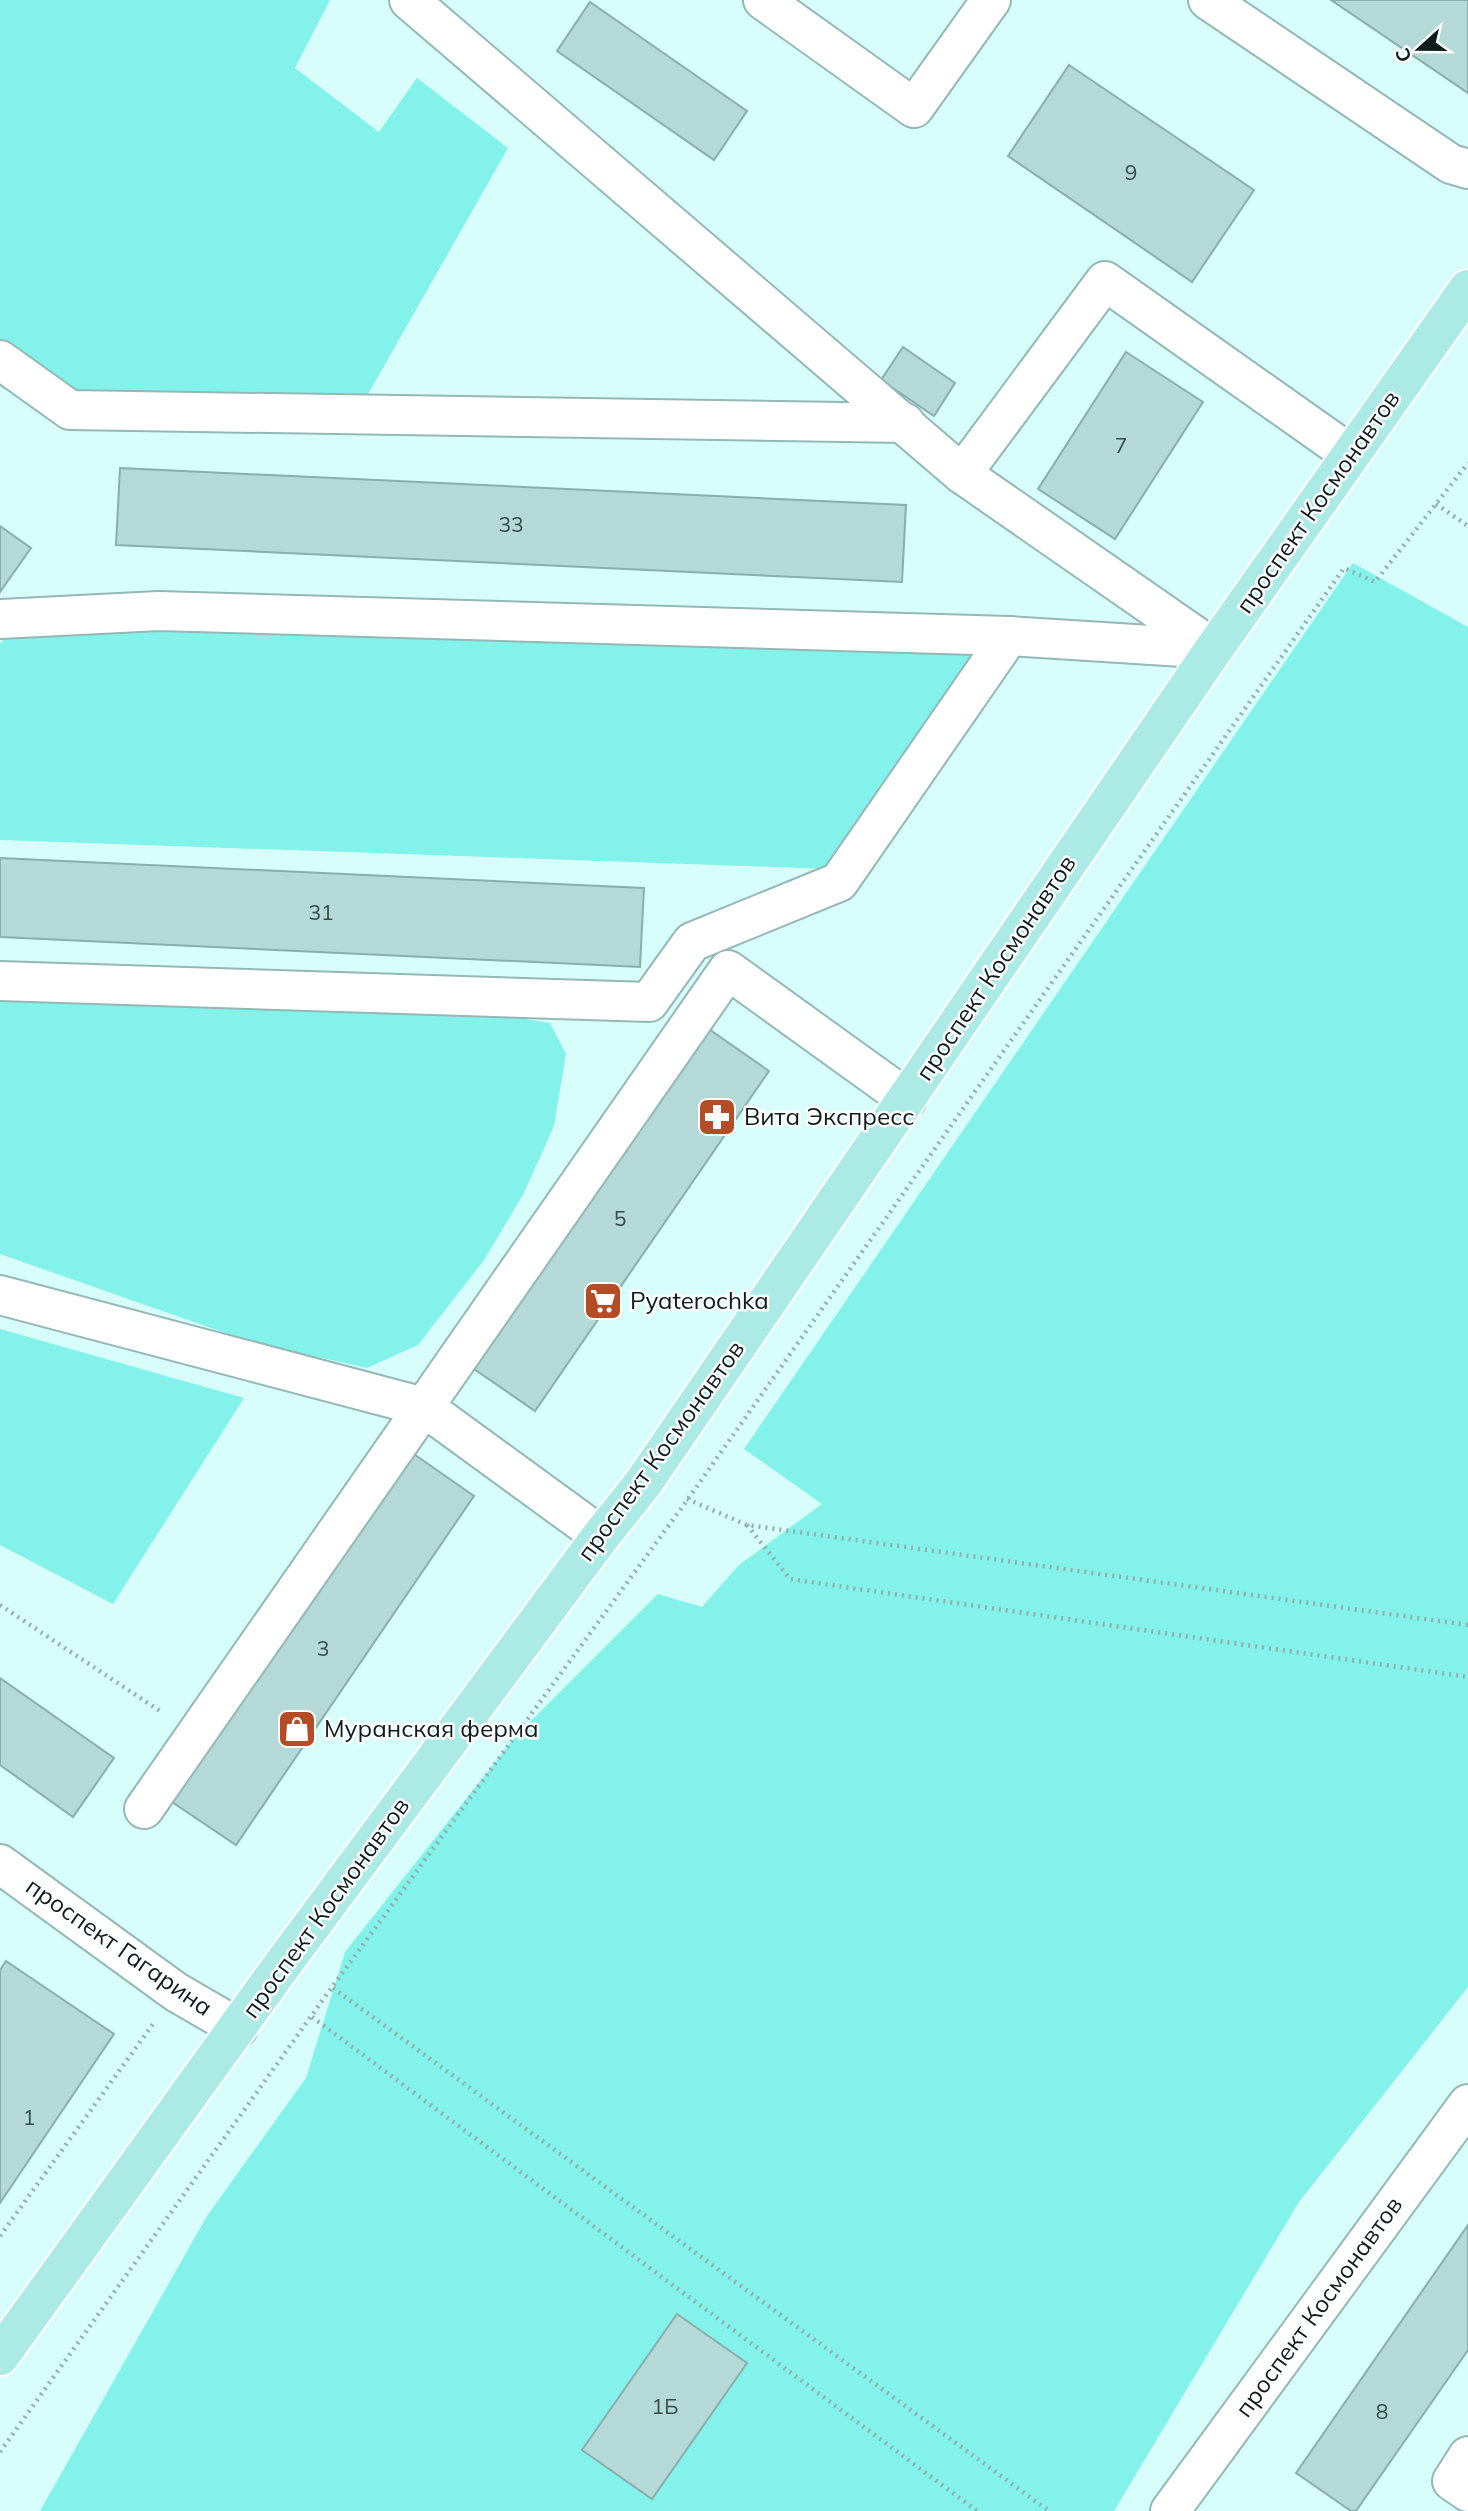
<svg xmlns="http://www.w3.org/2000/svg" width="1468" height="2511" viewBox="0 0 1468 2511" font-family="Mulish,sans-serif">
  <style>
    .green { fill: #83f2ea }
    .building { fill: #b4d9d6; stroke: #89aeab; stroke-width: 2 }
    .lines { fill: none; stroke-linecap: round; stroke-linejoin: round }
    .minor-casing { stroke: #94b8b5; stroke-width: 42 }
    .major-casing { stroke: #fff; stroke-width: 42 }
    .path { stroke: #91aeac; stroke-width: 4.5; stroke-dasharray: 2 5; stroke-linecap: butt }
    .minor { stroke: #fff; stroke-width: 38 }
    .major { stroke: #aceae6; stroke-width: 38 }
    .labels { text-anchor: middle; stroke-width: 5; stroke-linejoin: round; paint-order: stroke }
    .number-label { font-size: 21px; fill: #384b4a }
    .street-label { font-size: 24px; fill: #0e1c1b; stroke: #fff }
    .poi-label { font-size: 24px; fill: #0e1c1b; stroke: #fff; text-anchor: start }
  </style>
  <rect width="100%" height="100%" fill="#d8fefb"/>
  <!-- green -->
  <g class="green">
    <polygon points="0,0 330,0 295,68 379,132 417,78 508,148 367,396 74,396 0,343"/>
    <polygon points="1353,563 1468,627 1468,1987 1299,2202 1114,2511 40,2511 207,2216 306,2078 345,1952 515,1737 658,1594 702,1607 739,1565 822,1504 744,1449"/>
    <polygon points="16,626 987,645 830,869 0,840 0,644"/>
    <polygon points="0,994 469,1010 550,1023 566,1054 554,1126 524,1193 484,1260 418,1345 367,1368 251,1342 0,1254"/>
    <polygon points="0,1329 244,1398 113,1604 0,1545"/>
  </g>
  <!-- building -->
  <g class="building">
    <polygon points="1331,0 1468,0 1468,93"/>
    <polygon points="590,2 747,111 714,160 557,51"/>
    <polygon points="1069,65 1254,190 1192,282 1008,156"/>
    <polygon points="903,347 955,383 934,416 881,380"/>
    <polygon points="1126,352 1203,402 1115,539 1038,489"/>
    <polygon points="120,468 906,505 902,582 116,545"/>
    <polygon points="0,526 31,548 0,592"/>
    <polygon points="0,858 644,888 640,967 0,937"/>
    <polygon points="706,1027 769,1071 535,1411 471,1367"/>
    <polygon points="411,1452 474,1496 236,1845 172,1802"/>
    <polygon points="0,1678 114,1758 73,1817 0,1765"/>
    <polygon points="6,1961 114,2034 0,2203 0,1970"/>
    <polygon points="1468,2225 1468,2350 1356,2511 1351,2511 1296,2473"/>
    <polygon points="677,2314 747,2363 652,2499 582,2450"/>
  </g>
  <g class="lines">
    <defs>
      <g id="minor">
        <polyline points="409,0 962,474 1214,649"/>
        <polyline points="763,0 914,108 991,0"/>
        <polyline points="1208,0 1451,164 1468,169"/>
        <polyline points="0,360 70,410 905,423"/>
        <polyline points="962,474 1105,281 1350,454"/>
        <polyline points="0,619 159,611 1009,636 1214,649"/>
        <polyline points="0,981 649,1002 692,942 839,882 1009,636"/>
        <polyline points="0,1295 424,1407 601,1536"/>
        <polyline points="144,1809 728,970 907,1099"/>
        <polyline points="0,1864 176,1992 238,2028"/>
        <polyline points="1468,2456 1452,2481 1468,2492"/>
        <polyline points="1170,2511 1468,2104"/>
      </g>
      <polyline id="major" points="0,2356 280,1968 601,1536 644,1482 1214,649 1468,289"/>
    </defs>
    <!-- minor casing -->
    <use href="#minor" class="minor-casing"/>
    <!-- major casing -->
    <use href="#major" class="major-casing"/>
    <!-- path -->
    <g class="path">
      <polyline points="1436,504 1468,526"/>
      <polyline points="687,1499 747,1525 1468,1625"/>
      <polyline points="747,1525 790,1579 1468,1677"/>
      <polyline points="0,1605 163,1713"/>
      <polyline points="333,1988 1049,2511"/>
      <polyline points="312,2017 977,2511"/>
      <polyline points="0,2236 153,2024"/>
      <polyline points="0,2452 322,2001 688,1499 1344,568 1375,582 1468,463"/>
    </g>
    <!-- minor -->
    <use href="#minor" class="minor"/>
    <!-- major -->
    <use href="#major" class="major"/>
  </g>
  <!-- icons -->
  <defs>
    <symbol id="pharmacy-square" viewBox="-11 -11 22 22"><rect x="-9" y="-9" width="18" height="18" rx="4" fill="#b44d26" stroke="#fff"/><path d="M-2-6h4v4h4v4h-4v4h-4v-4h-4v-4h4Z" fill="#fff"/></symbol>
    <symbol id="supermarket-square" viewBox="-11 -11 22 22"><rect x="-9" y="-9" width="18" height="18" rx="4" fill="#b44d26" stroke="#fff"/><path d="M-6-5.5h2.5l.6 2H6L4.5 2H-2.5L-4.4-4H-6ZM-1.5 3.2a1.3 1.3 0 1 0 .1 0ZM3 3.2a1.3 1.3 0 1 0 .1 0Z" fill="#fff"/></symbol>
    <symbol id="shop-square" viewBox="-11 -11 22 22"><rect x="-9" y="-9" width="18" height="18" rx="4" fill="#b44d26" stroke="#fff"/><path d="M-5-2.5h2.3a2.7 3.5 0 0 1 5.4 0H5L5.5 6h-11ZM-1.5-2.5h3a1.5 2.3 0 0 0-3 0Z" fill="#fff"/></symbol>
  </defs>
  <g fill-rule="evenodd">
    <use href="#pharmacy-square" x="695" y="1095" width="44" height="44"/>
    <use href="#supermarket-square" x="581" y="1279" width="44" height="44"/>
    <use href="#shop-square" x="275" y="1707" width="44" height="44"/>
  </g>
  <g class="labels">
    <!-- number labels -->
    <g class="number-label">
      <text x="1131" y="180">9</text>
      <text x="1121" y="453">7</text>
      <text x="511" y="532">33</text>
      <text x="321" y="920">31</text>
      <text x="620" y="1226">5</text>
      <text x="323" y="1656">3</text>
      <text x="29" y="2125">1</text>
      <text x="665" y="2414">1Б</text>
      <text x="1382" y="2419">8</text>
    </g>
    <!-- street labels -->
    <g class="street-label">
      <text transform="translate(1318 502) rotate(-55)" y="8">проспект Космонавтов</text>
      <text transform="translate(996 968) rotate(-56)" y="8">проспект Космонавтов</text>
      <text transform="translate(661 1451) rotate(-54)" y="8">проспект Космонавтов</text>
      <text transform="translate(326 1908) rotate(-54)" y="8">проспект Космонавтов</text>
      <text transform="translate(119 1947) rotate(35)" y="8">проспект Гагарина</text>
      <text transform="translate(1319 2307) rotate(-54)" y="8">проспект Космонавтов</text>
    </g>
    <!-- poi labels -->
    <g class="poi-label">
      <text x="744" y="1125">Вита Экспресс</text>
      <text x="630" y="1309">Pyaterochka</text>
      <text x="324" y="1737">Муранская ферма</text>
    </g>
  </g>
  <!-- north arrow -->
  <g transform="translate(1419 49) rotate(249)" stroke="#ffffff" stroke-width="5" paint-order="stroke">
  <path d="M0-5L12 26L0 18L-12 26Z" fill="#0e1c1b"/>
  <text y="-10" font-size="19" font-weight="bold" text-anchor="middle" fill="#0e1c1b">С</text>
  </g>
</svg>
